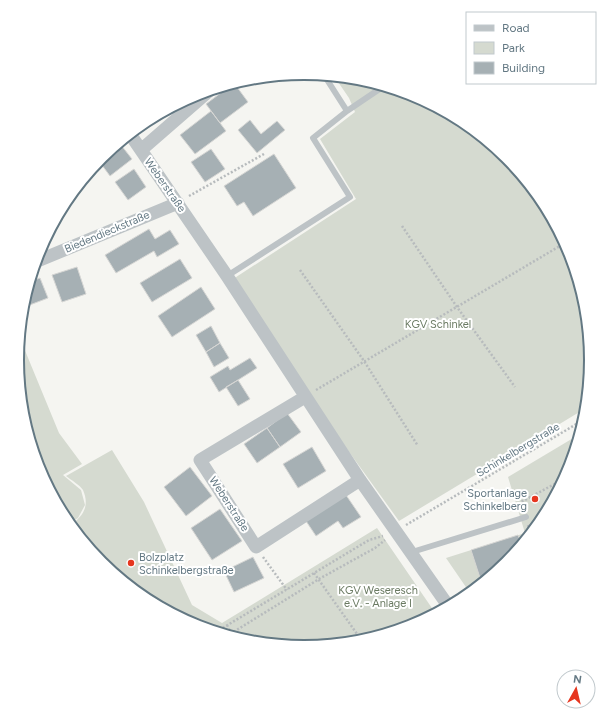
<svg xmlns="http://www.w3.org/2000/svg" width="608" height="721" font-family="Figtree,sans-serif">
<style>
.green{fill:#d5dad0}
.building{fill:#a6b0b4;stroke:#d6d6d4}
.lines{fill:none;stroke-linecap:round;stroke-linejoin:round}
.path{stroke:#b7bbbd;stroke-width:2.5;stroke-dasharray:2 2;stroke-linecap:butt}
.service{stroke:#bdc3c6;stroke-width:6}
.minor{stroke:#bdc3c6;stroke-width:13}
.poi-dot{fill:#e6361f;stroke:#fff;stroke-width:1.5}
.labels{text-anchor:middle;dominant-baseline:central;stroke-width:4;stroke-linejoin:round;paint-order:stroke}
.street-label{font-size:11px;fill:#637883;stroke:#fff}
.park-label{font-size:11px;fill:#6a7a62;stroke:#fff}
.poi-label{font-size:11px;fill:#637883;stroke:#fff;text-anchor:end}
.rim{fill:none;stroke:#637883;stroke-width:2}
</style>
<rect width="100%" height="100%" fill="#f5f5f1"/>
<path class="green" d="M334,76l26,3 54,16 50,27 43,36 36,43 26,50 17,54 5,56 -5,47 -187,113 -172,-238 129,-84 -36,-60 35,-27 -6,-14z
M19,336l40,97 23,31 -19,11 18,15 4,15 -7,13 -10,6 -29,-54 -17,-54 -5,-56z
M580,434l-11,37 -26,49 -36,44 -37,29 -24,-35 79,-25 -17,-56z
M112,450l32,52 48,103 30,18 155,-95 59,86 -22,12 -54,16 -56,5 -56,-5 -54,-16 -50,-27 -43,-36 -31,-38c13,-8 20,-19 13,-35 -3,-5 -12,-10 -17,-14z"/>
<path class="building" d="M234,83l14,19 -28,21 -14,-19z
M211,111l15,20 -31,23 -15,-19z
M250,120l11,14 16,-13 8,9 -28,23 -19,-23z
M119,143l2,2 -22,16 2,-4z
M121,145l11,14 -22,17 -11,-15z
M211,149l14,20 -20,13 -14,-20z
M274,154l22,34 -43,28 -9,-14 -7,4 -13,-20z
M134,169l12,18 -18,13 -13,-18z
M149,229l6,10 15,-9 9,14 -22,13 -3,-6 -38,22 -11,-18z
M180,259l12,19 -40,24 -12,-19z
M77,267l9,27 -24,8 -10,-27z
M40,278l8,20 -21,8 -3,-7 5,-17z
M201,287l14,22 -43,28 -14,-21z
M211,326l9,17 -14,9 -10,-17z
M220,343l9,15 -15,9 -8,-15z
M250,358l7,10 -38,24 -9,-15 18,-11 2,4z
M238,380l12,19 -12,7 -12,-19z
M287,413l14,19 -21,15 -13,-19z
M267,428l13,19 -23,16 -13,-19z
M312,447l14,24 -28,17 -15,-24z
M190,467l22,29 -26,20 -22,-29z
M346,495l15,22 -18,11 -5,-7 -22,15 -10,-15z
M220,509l22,32 -30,19 -21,-32z
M518,535l4,10 -8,10 -13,4 2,8 -21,17 -11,-34z
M253,557l11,21 -30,14 -10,-21z"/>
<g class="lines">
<path class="path" d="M189,196l75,-42
M540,198l8,14
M402,226l55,81 58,80
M300,270l64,91 54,85
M316,390l249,-147
M523,509l-2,-7 43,-23
M406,525l179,-106
M528,525l3,9
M263,557l24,33
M97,558l6,-3
M314,573l48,68
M169,607l5,8
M191,624l8,-1 9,7
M227,625l6,12
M216,632l153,-92 14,-4
M227,636l92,-57 56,-31 10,-8"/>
<path class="service" d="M324,75l23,36
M227,276l123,-79 -37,-59 34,-27 37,-25
M412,552l114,-35"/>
<path class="minor" d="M130,134l97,142 133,204 89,127
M141,150l69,-60
M35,262l143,-59
M305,397l-105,63 56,87 104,-67"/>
</g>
<g class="poi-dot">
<circle cx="535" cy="499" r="4"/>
<circle cx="131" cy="563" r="4"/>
</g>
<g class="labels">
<g class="street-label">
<text transform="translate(165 185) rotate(55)">Weberstraße</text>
<text transform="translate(107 232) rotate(-23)">Biedendieckstraße</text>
<text transform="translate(518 450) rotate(-31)">Schinkelbergstraße</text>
<text transform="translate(229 504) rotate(57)">Weberstraße</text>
</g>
<g class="park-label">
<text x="438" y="324">KGV Schinkel</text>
<text x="378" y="590">KGV Weseresch<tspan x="378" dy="13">e.V. - Anlage I</tspan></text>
</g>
<g class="poi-label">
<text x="527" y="493">Sportanlage<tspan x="527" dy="13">Schinkelberg</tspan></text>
<text x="139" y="557" text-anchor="start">Bolzplatz<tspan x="139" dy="13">Schinkelbergstraße</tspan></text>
</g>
</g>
<path d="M0 0H608V721H0ZM24 360a280 280 0 1 1 560 0a280 280 0 1 1-560 0Z" fill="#fff" fill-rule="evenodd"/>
<path class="rim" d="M24 360a280 280 0 1 1 560 0a280 280 0 1 1-560 0Z"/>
<rect x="466" y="12" width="130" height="72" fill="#ffffff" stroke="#c1c9cd"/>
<rect x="474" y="25" width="20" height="6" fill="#bdc3c6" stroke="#c1c9cd"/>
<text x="502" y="32" font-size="12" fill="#637883">Road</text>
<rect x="474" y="42" width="20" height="12" fill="#d5dad0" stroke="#c1c9cd"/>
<text x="502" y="52" font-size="12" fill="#637883">Park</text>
<rect x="474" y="62" width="20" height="12" fill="#a6b0b4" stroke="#c1c9cd"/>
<text x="502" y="72" font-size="12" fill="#637883">Building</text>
<g transform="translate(576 689) rotate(8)"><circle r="19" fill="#ffffff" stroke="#c1c9cd"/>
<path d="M0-3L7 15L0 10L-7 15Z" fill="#e6361f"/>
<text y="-6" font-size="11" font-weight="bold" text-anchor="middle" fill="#637883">N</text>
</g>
</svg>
